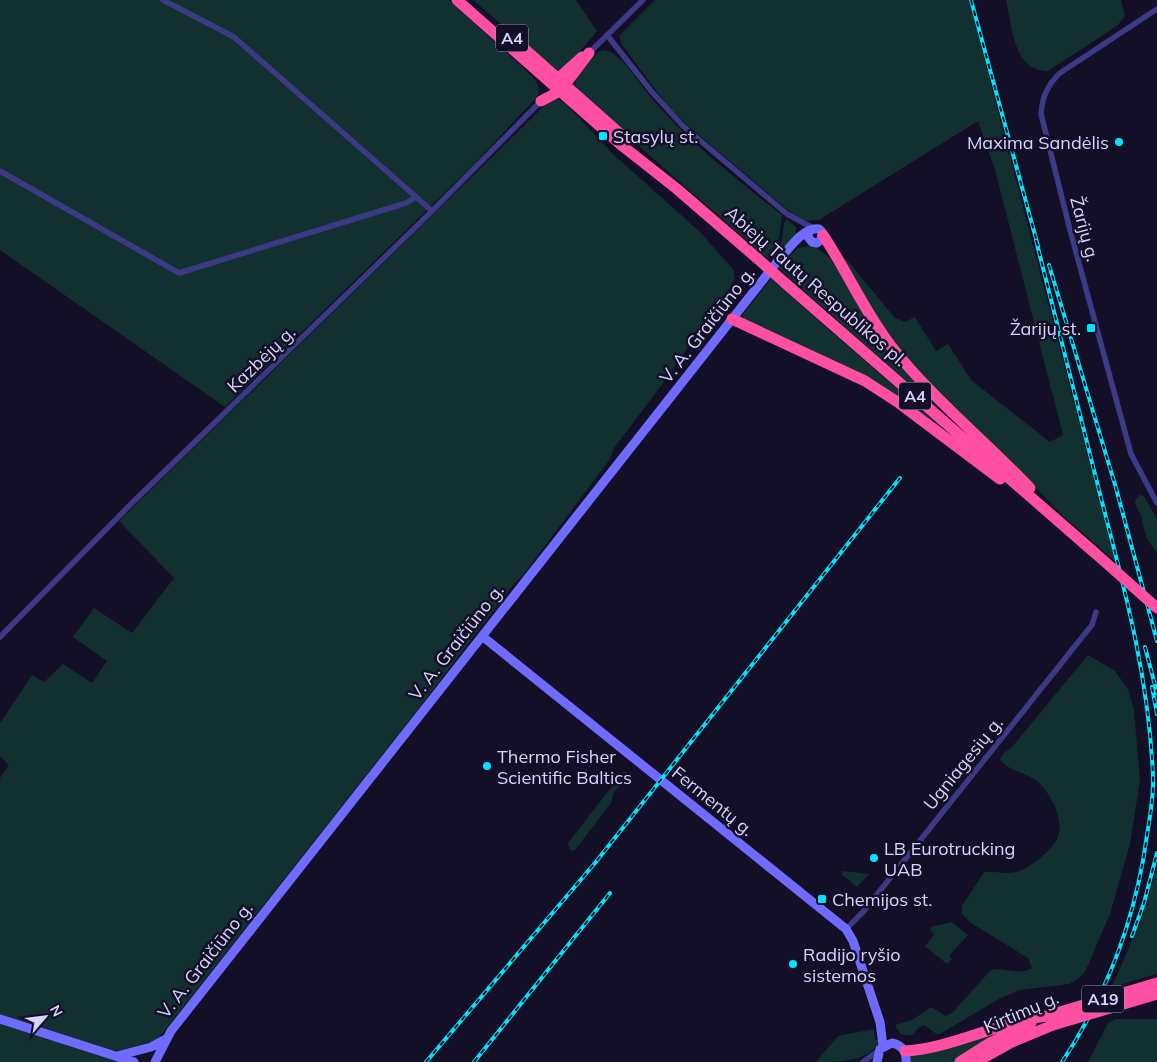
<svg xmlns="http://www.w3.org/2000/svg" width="1157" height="1062" font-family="Mulish,sans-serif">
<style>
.green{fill:#12302f}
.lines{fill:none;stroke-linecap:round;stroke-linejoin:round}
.street{stroke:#3d3a85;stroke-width:5.5}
.secondary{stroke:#6f6bff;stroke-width:9}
.highway{stroke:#ff4fa3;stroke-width:11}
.rail-casing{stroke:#00e5ff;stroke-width:4}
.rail{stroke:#130f26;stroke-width:2;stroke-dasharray:5.5;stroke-linecap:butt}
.highway-bridge{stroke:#ff4fa3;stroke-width:11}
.poi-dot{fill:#00e5ff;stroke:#130f26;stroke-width:2}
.labels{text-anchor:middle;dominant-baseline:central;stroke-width:5;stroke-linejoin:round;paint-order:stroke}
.shield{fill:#130f26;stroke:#9e99be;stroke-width:1}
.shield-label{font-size:16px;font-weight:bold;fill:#d9d4ff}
.poi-label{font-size:18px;fill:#d9d4ff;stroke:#130f26;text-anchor:start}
.street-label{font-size:18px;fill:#d9d4ff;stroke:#130f26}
</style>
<rect width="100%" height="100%" fill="#130f26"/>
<path class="green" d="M0,0h449l83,76c6,8 9,11 5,21l-65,69 -247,241 -225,-157z
M473,0h103l21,31 -29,34 -10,4 -6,-1z
M655,0h314l146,561 -52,-45 -43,-45 -86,-82 -38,-42 -56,-91 6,3 49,59 10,4 10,-5 21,34 12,-7 23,36 79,62 13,-7 -68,-265 -17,-49 -159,99 -13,1 -16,-9 -104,-88 -18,-18 -46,-61 -3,-9z
M1006,0h115l4,16 -8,10 -69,45c-35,0 -36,-45 -42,-71z
M604,50c18,3 33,31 45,45 37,45 87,84 133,120l-3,23 -11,21 -191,-167 -2,-13 24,-28z
M557,99l7,3 50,53 86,77 33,37 2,9 -5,9 -69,99 -47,62 -4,11 -86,115 -10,10 -102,133 -255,323 -39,11 -9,-1 -109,-34v-238l9,-13 -9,-9v-33l32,-48 12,7 19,-18 29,19 15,-22 -34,-24 21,-29 38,25 42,-55 -55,-57 427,-417z
M787,219l9,8v8l-25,27 10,-18 3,-21z
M813,245l17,13 39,62 48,62 -4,5 -135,-119 20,-20z
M771,279l187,163 -45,-33 -170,-90v-5z
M1139,495l5,1 13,23v34c-11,-15 -11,-16 -15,-33 -1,-7 -6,-12 -7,-19z
M1088,655l27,16 13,18 6,21 6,70 -10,64 -20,70 -25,58 -7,7 -9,5 -49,6 -21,9 -61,36 -14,-10c-12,4 -6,14 -23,9l-6,-9 17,-5 19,-13 15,9 6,-3 39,-43c14,-3 26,6 41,-2l-4,-10 -57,-35 -9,-9v-8l22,-34c13,-1 26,4 38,-2 11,-5 30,-20 35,-31 9,-18 -7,-47 -21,-59 -10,-7 -30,-10 -36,-21l3,-5 9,-7z
M623,772h4l1,4 -14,16 -3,11 -36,47 -5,1 -2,-8z
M1157,867v107l-45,13 31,-73z
M843,871l26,3 -12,13 -16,-13z
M952,922l16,13 -19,21 3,3 -5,5 -22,-18 9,-11 -4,-5 1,-3z
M1116,1019h41v43h-69l20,-39z
M0,1023l122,39h-122z
M1018,1024l-65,38h-44v-6z
M874,1029l1,11h5c-9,22 -42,22 -64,22l22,-26z"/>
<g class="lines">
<path class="street" d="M163,0l71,37 198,174
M1157,9l-97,64c-12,11 -18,24 -19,41l29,116 61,224 26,49
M607,35l45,57 31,34 104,88 26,14
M589,53l54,-53
M0,171l179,102 227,-70 10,-6
M0,637l131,-133 301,-293 109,-110
M846,929l17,-17 224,-281 5,-6 4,-13
M863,1062l15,-11"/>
<path class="secondary" d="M482,636l364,293 7,12 27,81 3,24
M0,1019l134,43
M117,1056l34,-9 15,-8
M155,1062l16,-31 606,-769c10,-10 26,-36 42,-33l3,3 -1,8 -4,3 -5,-1 -4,-5 1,-6
M877,1062l3,-13 12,-6c10,2 15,9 14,19"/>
<path class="highway" d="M457,0l163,144 57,45 81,70
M503,30l123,109
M553,83l29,-26
M541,101l19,-10 29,-38
M823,235c24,36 41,76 68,111 41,52 93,94 139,142
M785,283l310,270
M732,319l133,62 34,22 101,76
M905,1051c48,-3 93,-29 142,-35
M960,1062l30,-19 41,-20
M976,1062l36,-20 41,-17"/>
<defs>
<path id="rail" d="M971,0l67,246
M1036,240c22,88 44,175 66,262 24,92 47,178 51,274 1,19 -3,40 -6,59 -11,82 -39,158 -85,227
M1049,265l67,223 41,153
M1145,647l12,46
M1152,687l5,27
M1132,936l12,-33 13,-50
M426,1062l169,-199 305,-385
M474,1062l136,-169"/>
</defs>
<use href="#rail" class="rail-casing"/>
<use href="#rail" class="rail"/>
<path class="highway-bridge" d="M758,259l27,24
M1095,553l62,55
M1050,1015l107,-32
M1053,1025l104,-31"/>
</g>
<g class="poi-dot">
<rect x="598" y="131" width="10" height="10" rx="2.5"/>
<circle cx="1119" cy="142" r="5"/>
<rect x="1086" y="323" width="10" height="10" rx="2.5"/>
<circle cx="487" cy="766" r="5"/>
<circle cx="874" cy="858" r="5"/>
<rect x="817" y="894" width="10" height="10" rx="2.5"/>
<circle cx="793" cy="964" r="5"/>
</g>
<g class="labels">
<g class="shield">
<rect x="496" y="24.5" width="32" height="27" rx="4"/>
<rect x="899" y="382.5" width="32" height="27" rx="4"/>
<rect x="1082" y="985.5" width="42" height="27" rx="4"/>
</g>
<g class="shield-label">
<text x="512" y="38">A4</text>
<text x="915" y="396">A4</text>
<text x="1103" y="999">A19</text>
</g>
<g class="poi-label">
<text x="613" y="136">Stasylų st.</text>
<text x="1109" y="142" text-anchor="end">Maxima Sandėlis</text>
<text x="1081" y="328" text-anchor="end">Žarijų st.</text>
<text x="497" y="756">Thermo Fisher<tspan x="497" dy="21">Scientific Baltics</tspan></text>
<text x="884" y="848">LB Eurotrucking<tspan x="884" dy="21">UAB</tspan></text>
<text x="832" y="899">Chemijos st.</text>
<text x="803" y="954">Radijo ryšio<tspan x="803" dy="21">sistemos</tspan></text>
</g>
<g class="street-label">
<text transform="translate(1085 229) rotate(75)">Žarijų g.</text>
<text transform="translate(816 286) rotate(41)">Abiejų Tautų Respublikos pl.</text>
<text transform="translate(707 325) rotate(-52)">V. A. Graičiūno g.</text>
<text transform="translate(261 359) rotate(-44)">Kazbėjų g.</text>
<text transform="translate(456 642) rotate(-52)">V. A. Graičiūno g.</text>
<text transform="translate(963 763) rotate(-51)">Ugniagesių g.</text>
<text transform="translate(713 801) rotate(39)">Fermentų g.</text>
<text transform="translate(205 960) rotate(-52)">V. A. Graičiūno g.</text>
<text transform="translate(1021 1012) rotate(-23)">Kirtimų g.</text>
</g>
</g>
<g transform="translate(45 1017) rotate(62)" stroke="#130f26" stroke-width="4" paint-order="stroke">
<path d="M0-4L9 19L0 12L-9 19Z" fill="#d9d4ff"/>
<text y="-8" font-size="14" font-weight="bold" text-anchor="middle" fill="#d9d4ff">N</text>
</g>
</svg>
